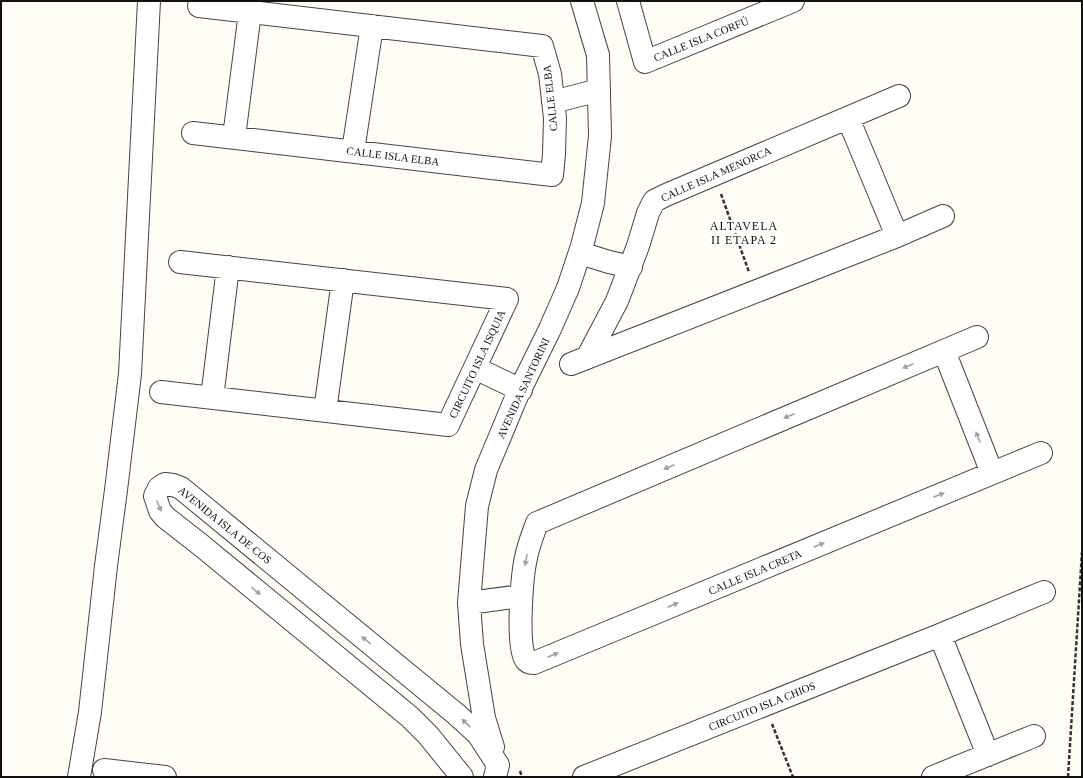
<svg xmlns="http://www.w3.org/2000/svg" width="1083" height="778" font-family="Georgia,serif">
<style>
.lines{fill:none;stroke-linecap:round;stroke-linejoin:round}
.minor-casing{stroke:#444;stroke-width:24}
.path{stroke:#333;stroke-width:2.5;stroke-dasharray:4 2;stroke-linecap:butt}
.minor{stroke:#fff;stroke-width:22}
.oneway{fill:#a0a0a0}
.labels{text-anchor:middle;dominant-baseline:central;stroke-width:4;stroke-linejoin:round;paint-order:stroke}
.street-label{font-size:11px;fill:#111;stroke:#fff}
.neighbourhood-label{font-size:12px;letter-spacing:1px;fill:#111;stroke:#fff}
</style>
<rect width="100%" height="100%" fill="#fffdf5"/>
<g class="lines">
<defs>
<path id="minor" d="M628,1l17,61 148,-61
M553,102l46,-12
M848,118l49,118
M193,133l359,42 2,-21 1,-36 -5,-44 -8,-28 -343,-40
M234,137l16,-125
M353,151l19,-125
M580,253l29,9 22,5
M977,337l-440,186c-4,11 -9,23 -11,35 -4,17 -10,91 0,102 2,3 5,3 8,3l507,-210
M944,351l48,122
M587,358l30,-57 21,-55 10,-33 6,-12 12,-6 233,-99
M571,364l326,-128 46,-20
M475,368l46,22
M161,392l287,33 59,-126 -327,-37
M212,398l16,-131
M325,411l18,-131
M469,603l52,-7
M940,635l48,120
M493,747l-9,-29 -12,-74 -3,-41 8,-97 9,-36 30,-72 34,-69 18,-41 14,-42 11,-43 7,-67 -2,-81 -16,-54
M104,770l61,7
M79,777l11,-65 16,-146 10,-76 14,-116 19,-373
M462,777l-34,-42 -18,-18 -208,-171 -37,-29 -5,-6 -5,-15 4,-8 6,-4 8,1 8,3 275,226 22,20 20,31 -3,12
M584,777l356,-142 104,-43
M933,777l101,-41"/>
</defs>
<use href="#minor" class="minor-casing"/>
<path class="path" d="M721,194l28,78
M772,724l21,53
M520,771l2,6
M1068,777l14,-225"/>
<use href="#minor" class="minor"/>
</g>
<defs><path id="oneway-solid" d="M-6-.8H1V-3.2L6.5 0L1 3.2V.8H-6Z"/></defs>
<g class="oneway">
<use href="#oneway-solid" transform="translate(908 366) rotate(157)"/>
<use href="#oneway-solid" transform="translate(789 416) rotate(157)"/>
<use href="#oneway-solid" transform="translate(978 437) rotate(-111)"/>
<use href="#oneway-solid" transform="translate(669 467) rotate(157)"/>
<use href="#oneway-solid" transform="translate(939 495) rotate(-23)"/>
<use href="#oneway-solid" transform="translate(159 506) rotate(67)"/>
<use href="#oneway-solid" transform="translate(819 545) rotate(-23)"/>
<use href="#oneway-solid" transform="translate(526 560) rotate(100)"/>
<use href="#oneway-solid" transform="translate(256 591) rotate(39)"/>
<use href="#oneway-solid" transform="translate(673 605) rotate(-23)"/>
<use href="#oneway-solid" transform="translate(366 640) rotate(-141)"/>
<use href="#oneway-solid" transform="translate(553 655) rotate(-23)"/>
<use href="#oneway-solid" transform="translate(466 723) rotate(-137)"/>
</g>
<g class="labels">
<g class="street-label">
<text transform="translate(701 39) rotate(-22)">CALLE ISLA CORFÚ</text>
<text transform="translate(550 98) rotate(-96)">CALLE ELBA</text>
<text transform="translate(393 156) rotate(7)">CALLE ISLA ELBA</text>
<text transform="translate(716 174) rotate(-24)">CALLE ISLA MENORCA</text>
<text transform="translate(477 364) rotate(-65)">CIRCUITO ISLA ISQUIA</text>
<text transform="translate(523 388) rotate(-65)">AVENIDA SANTORINI</text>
<text transform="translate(225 525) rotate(39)">AVENIDA ISLA DE COS</text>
<text transform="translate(755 572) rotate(-23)">CALLE ISLA CRETA</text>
<text transform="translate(762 706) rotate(-22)">CIRCUITO ISLA CHIOS</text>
</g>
<g class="neighbourhood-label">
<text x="744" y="226">ALTAVELA<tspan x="744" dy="14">II ETAPA 2</tspan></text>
</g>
</g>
<rect width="1083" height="778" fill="none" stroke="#111111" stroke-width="4"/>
</svg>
